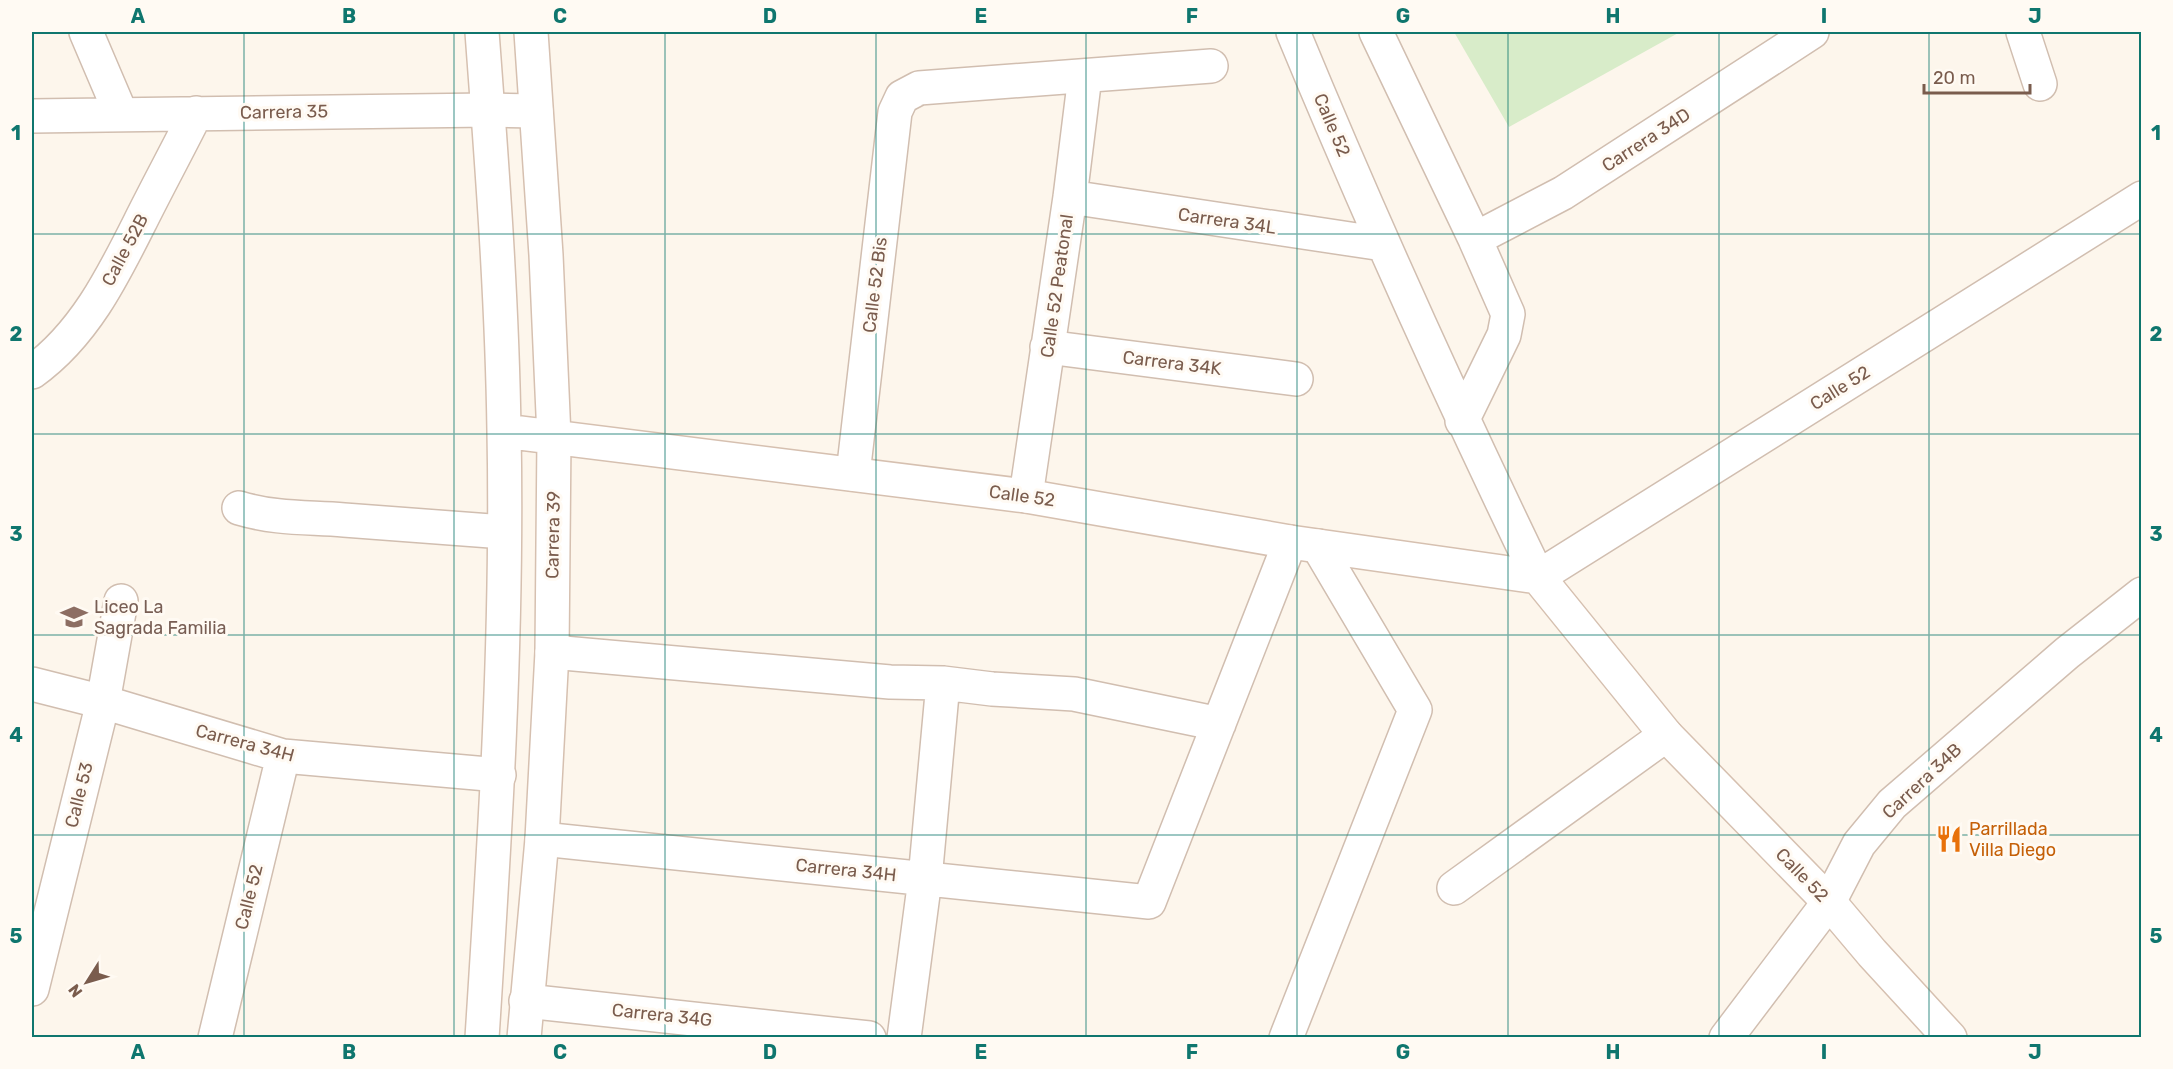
<svg xmlns="http://www.w3.org/2000/svg" width="2173" height="1069" font-family="Rubik,sans-serif">
<style>
.green{fill:#d8ecc9}
.lines{fill:none;stroke-linecap:round;stroke-linejoin:round}
.minor-casing{stroke:#d1beb0;stroke-width:36}
.secondary-casing{stroke:#d6c0b0;stroke-width:36}
.minor{stroke:#fff;stroke-width:33}
.secondary{stroke:#fff;stroke-width:33}
.grid{fill:none;stroke:#0f766e;stroke-width:1.5;stroke-opacity:0.55}
.labels{text-anchor:middle;dominant-baseline:central;stroke-width:6;stroke-linejoin:round;paint-order:stroke}
.street-label{font-size:18px;fill:#7a5c4d;stroke:#fffaf3}
.education-label{font-size:18px;fill:#785e54;stroke:#fffaf3;text-anchor:start}
.food-label{font-size:18px;fill:#c56008;stroke:#fffaf3;text-anchor:start}
.neatline{fill:none;stroke:#0f766e;stroke-width:2}
.grid-label{font-size:20px;text-anchor:middle;font-weight:bold;fill:#0f766e}
</style>
<rect width="100%" height="100%" fill="#fdf6ec"/>
<path class="green" d="M1454,32h226l-171,95z"/>
<g class="lines">
<defs>
<path id="minor" d="M86,32l35,82
M1293,32c76,184 158,365 245,545l604,-379
M1376,32l99,207 33,75 -4,21 -42,86
M2023,32l17,52
M32,116l456,-6 48,1
M1070,197l313,47
M1475,239l88,-46 249,-161
M1047,347l249,32
M32,372c52,-37 81,-96 109,-152 18,-36 37,-71 55,-107
M853,474l42,-362 7,-15 17,-9 292,-22
M1026,496l44,-299 15,-121
M239,508c37,11 67,9 105,12 53,4 107,8 160,12
M552,652l338,30 53,1 49,6 82,5 145,30
M32,684l71,18 180,54 216,19
M542,839l607,63 141,-360
M1454,888l212,-153
M32,989l71,-287 18,-101
M526,1001l343,37
M215,1038l68,-282
M904,1038l21,-159 18,-196
M1286,1038l129,-328 -97,-164
M1726,1038l103,-136 30,-58 33,-40 175,-151 75,-59"/>
<path id="secondary" d="M504,431l522,65 264,46 248,35 128,158 163,167 43,51 78,85
M482,1038c13,-202 26,-405 22,-607 -2,-134 -12,-266 -22,-399
M524,1038l18,-199 10,-187 2,-215 -8,-182 -15,-223"/>
</defs>
<use href="#minor" class="minor-casing"/>
<use href="#secondary" class="secondary-casing"/>
<use href="#minor" class="minor"/>
<use href="#secondary" class="secondary"/>
</g>
<path class="grid" d="M244,32v1006M454,32v1006M665,32v1006M876,32v1006M1086,32v1006M1297,32v1006M1508,32v1006M1719,32v1006M1929,32v1006M32,234h2110M32,434h2110M32,635h2110M32,835h2110"/>
<defs>
<symbol id="school-bare" viewBox="-9 -9 18 18"><path d="M0-5L7-2L0 1L-7-2ZM-4 1L0 2.5L4 1V4Q0 6-4 4Z" fill="#8d6e63" stroke="#fffaf3" stroke-width="2.5" paint-order="stroke"/></symbol>
<symbol id="restaurant-bare" viewBox="-9 -9 18 18"><path d="M-5-6h1v4h1v-4h1v4h1v-4h1v5L-1.5 .5V6h-2V.5L-5-1ZM5-6V6H3V1.5H1.5Q1.5-4 5-6Z" fill="#e8710a" stroke="#fffaf3" stroke-width="2.5" paint-order="stroke"/></symbol>
</defs>
<g fill-rule="evenodd">
<use href="#school-bare" x="55" y="598" width="38" height="38"/>
<use href="#restaurant-bare" x="1930" y="820" width="38" height="38"/>
</g>
<g class="labels">
<g class="street-label">
<text transform="translate(284 112) rotate(-1)">Carrera 35</text>
<text transform="translate(1332 125) rotate(67)">Calle 52</text>
<text transform="translate(1646 140) rotate(-33)">Carrera 34D</text>
<text transform="translate(1227 221) rotate(8)">Carrera 34L</text>
<text transform="translate(125 250) rotate(-62)">Calle 52B</text>
<text transform="translate(875 285) rotate(-83)">Calle 52 Bis</text>
<text transform="translate(1057 286) rotate(-82)">Calle 52 Peatonal</text>
<text transform="translate(1172 363) rotate(7)">Carrera 34K</text>
<text transform="translate(1840 388) rotate(-32)">Calle 52</text>
<text transform="translate(1022 496) rotate(8)">Calle 52</text>
<text transform="translate(553 535) rotate(-89)">Carrera 39</text>
<text transform="translate(245 743) rotate(15)">Carrera 34H</text>
<text transform="translate(1922 781) rotate(-43)">Carrera 34B</text>
<text transform="translate(79 795) rotate(-76)">Calle 53</text>
<text transform="translate(846 870) rotate(6)">Carrera 34H</text>
<text transform="translate(1802 875) rotate(46)">Calle 52</text>
<text transform="translate(249 897) rotate(-76)">Calle 52</text>
<text transform="translate(662 1015) rotate(6)">Carrera 34G</text>
</g>
<g class="education-label">
<text x="94" y="607">Liceo La<tspan x="94" dy="21">Sagrada Familia</tspan></text>
</g>
<g class="food-label">
<text x="1969" y="829">Parrillada<tspan x="1969" dy="21">Villa Diego</tspan></text>
</g>
</g>
<rect width="2173" height="1069" fill="none" stroke="#fffaf3" stroke-width="66"/>
<g transform="translate(87 982) rotate(233)" stroke="#fffaf3" stroke-width="4.5" paint-order="stroke">
<path d="M0-4.5L10 22L0 15L-10 22Z" fill="#7a5c4d"/>
<text y="-9" font-size="16" font-weight="bold" text-anchor="middle" fill="#7a5c4d">N</text>
</g>
<path d="M1924 84v9h106v-9" fill="none" stroke="#7a5c4d" stroke-width="3"/>
<text x="1933" y="84" font-size="18" fill="#7a5c4d" stroke="#fffaf3" stroke-width="4.5" paint-order="stroke">20 m</text>
<rect x="33" y="33" width="2107" height="1003" class="neatline"/>
<g class="grid-label">
<text x="138" y="23">A</text>
<text x="349" y="23">B</text>
<text x="560" y="23">C</text>
<text x="770" y="23">D</text>
<text x="981" y="23">E</text>
<text x="1192" y="23">F</text>
<text x="1403" y="23">G</text>
<text x="1613" y="23">H</text>
<text x="1824" y="23">I</text>
<text x="2035" y="23">J</text>
<text x="16" y="140">1</text>
<text x="2156" y="140">1</text>
<text x="16" y="341">2</text>
<text x="2156" y="341">2</text>
<text x="16" y="541">3</text>
<text x="2156" y="541">3</text>
<text x="16" y="742">4</text>
<text x="2156" y="742">4</text>
<text x="16" y="943">5</text>
<text x="2156" y="943">5</text>
<text x="138" y="1059">A</text>
<text x="349" y="1059">B</text>
<text x="560" y="1059">C</text>
<text x="770" y="1059">D</text>
<text x="981" y="1059">E</text>
<text x="1192" y="1059">F</text>
<text x="1403" y="1059">G</text>
<text x="1613" y="1059">H</text>
<text x="1824" y="1059">I</text>
<text x="2035" y="1059">J</text>
</g>
</svg>
